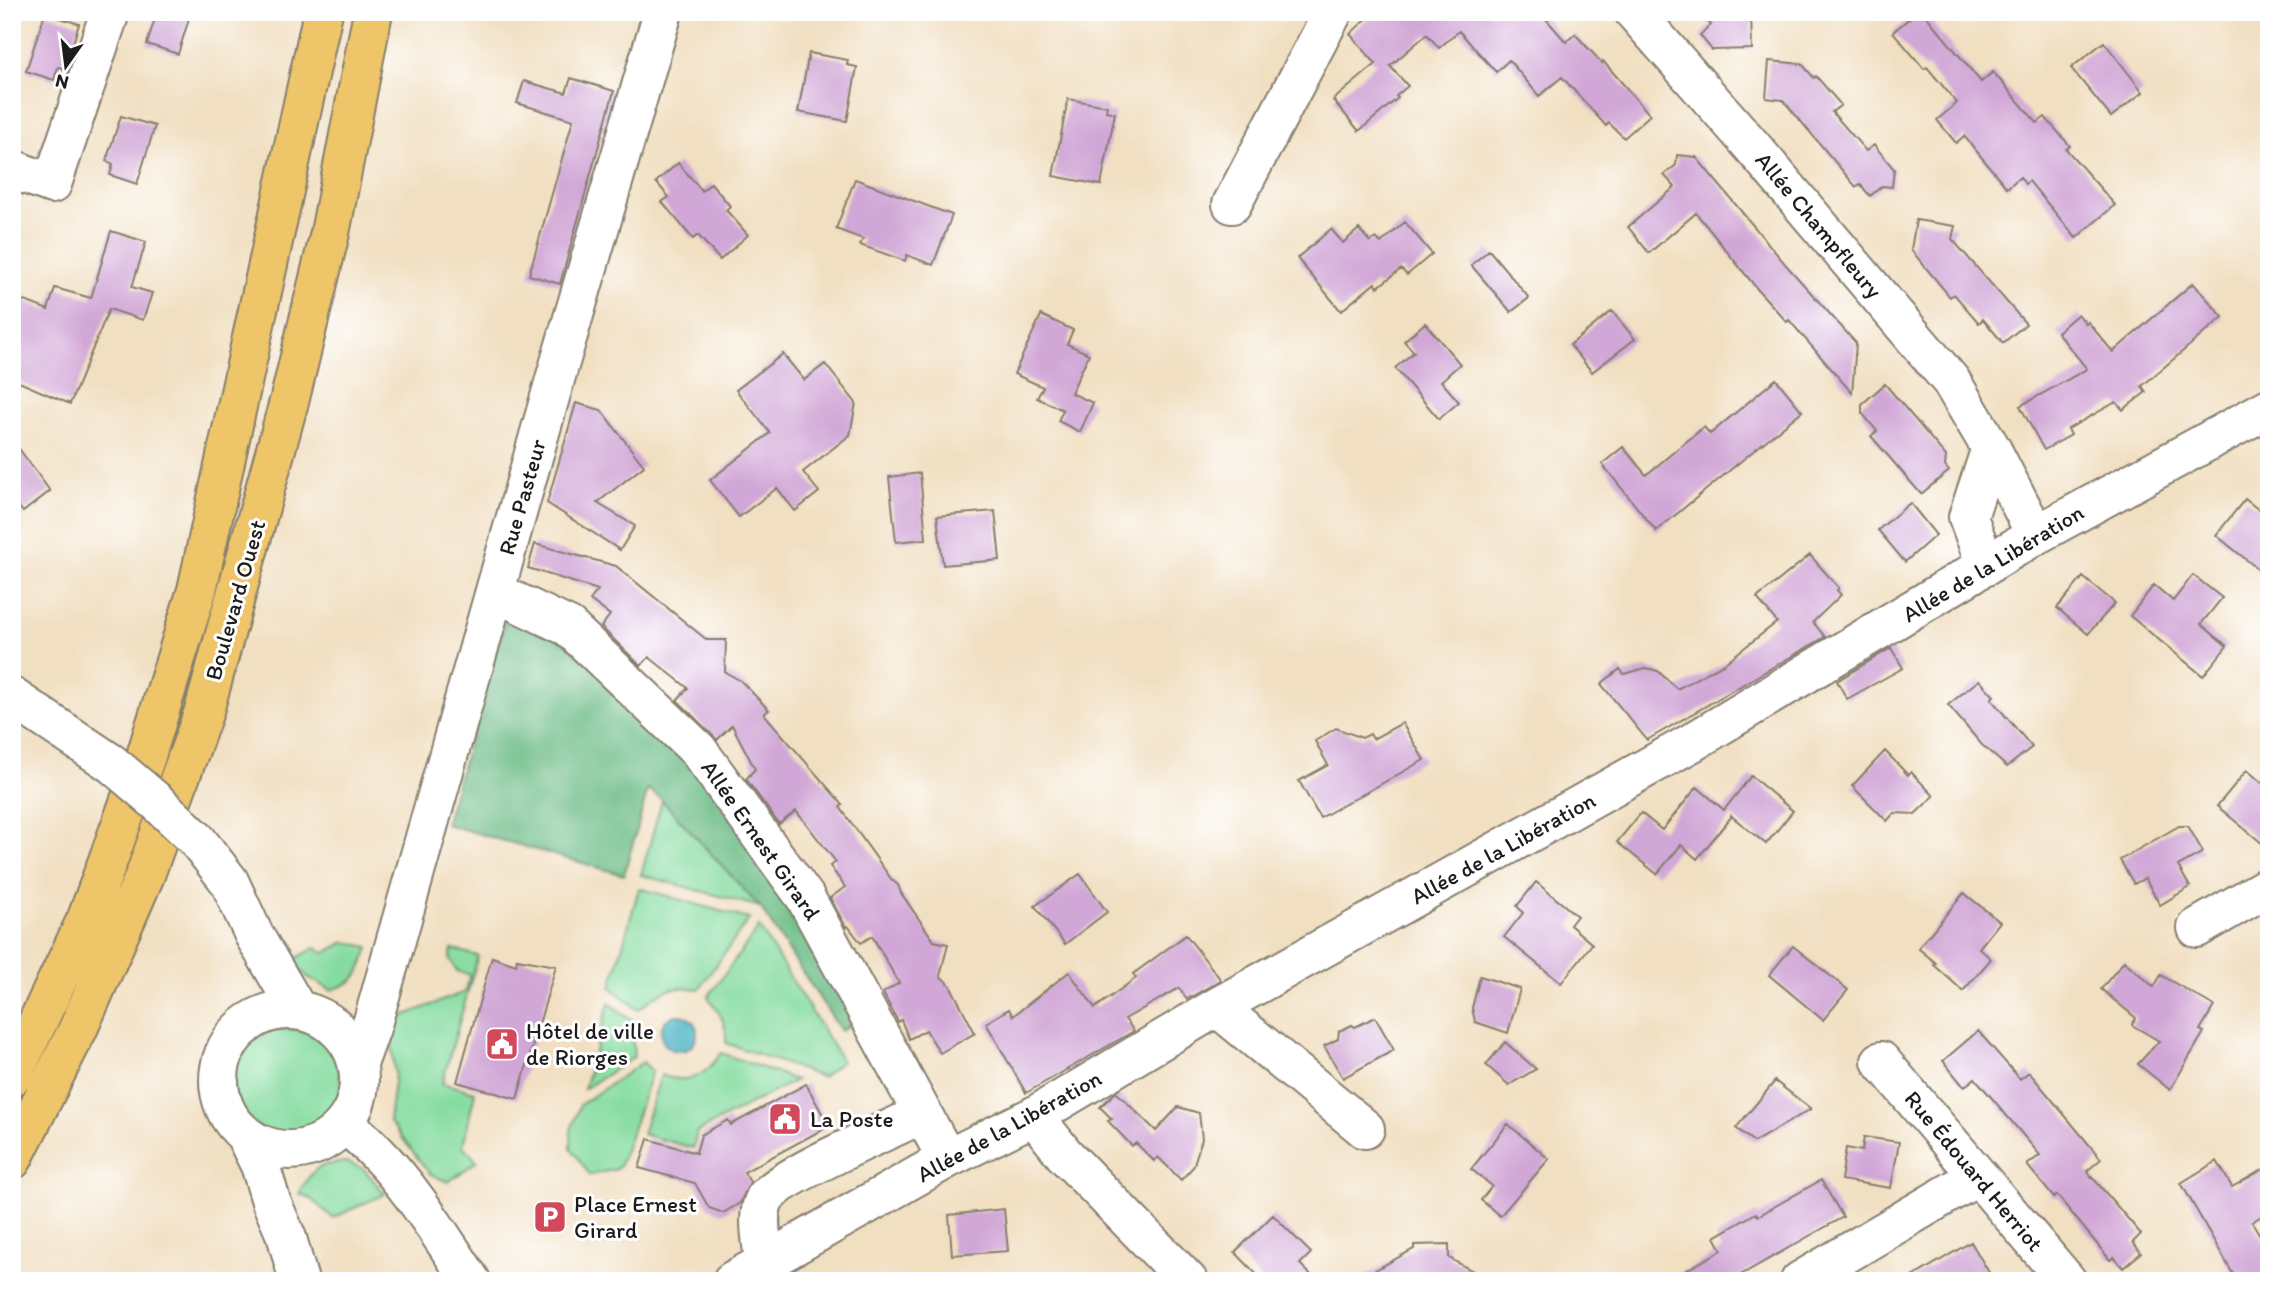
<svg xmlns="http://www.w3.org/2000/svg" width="2281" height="1293" font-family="Itim,sans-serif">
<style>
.green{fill:#86dca0;stroke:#517c5e;stroke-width:2}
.forest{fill:#6cbc86;stroke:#446c51;stroke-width:2}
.water{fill:#45b1c2;stroke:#30666f;stroke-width:2}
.building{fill:#d1a7d7}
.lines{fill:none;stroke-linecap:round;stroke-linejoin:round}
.minor-casing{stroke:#867e6e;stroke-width:42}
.major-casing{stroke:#867e6e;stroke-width:42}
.minor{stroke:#fff;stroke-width:38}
.major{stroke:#eec569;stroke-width:38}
.minor-bridge-casing{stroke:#867e6e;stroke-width:42;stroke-linecap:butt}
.minor-bridge{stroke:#fff;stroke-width:38}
.labels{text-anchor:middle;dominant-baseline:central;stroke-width:6;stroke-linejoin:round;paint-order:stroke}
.street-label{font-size:23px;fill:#1c1c1c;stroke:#fff}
.poi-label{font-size:23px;fill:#1c1c1c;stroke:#fff;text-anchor:start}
</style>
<rect width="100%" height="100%" fill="#fff"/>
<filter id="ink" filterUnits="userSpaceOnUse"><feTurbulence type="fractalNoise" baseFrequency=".0143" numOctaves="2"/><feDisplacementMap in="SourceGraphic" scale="14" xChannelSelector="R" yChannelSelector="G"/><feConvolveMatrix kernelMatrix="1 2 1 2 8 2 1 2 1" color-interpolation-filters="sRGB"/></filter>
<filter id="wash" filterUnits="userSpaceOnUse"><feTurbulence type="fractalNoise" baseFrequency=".00686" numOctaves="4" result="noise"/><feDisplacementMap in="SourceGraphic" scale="28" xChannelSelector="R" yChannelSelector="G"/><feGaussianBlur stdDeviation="1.57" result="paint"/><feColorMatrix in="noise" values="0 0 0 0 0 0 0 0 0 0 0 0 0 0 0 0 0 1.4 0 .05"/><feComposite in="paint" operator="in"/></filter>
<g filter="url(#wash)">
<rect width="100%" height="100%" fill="#f1dfc1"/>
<path class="green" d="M662,800l98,107 -119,-32z
M639,888l110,31 -50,70c-30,-4 -39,2 -61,21l-27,-23z
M759,927l83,134 -20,16 -96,-34c1,-20 -6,-30 -18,-46z
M345,942l24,5c-10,28 -9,34 -38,43l-22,-12 -19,-16 25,-14 10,5z
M452,949l26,7 -36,127 33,9 -12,54 14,15 -29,21 -18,-8 -41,-53 6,-47 -4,-33 9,-24 65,-25 5,-17 -13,-4 -7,-12z
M609,1003l26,19 -3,12 2,23 -50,32z
M234 1082a53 53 0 1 1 106 0a53 53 0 1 1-106 0Z
M721,1053l75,27 -99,52 -4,16 -51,-14 19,-59c28,10 44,2 60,-22z
M643,1062l9,9 -32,94 -4,4 -26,6 -19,-27v-18l9,-25z
M347,1162l17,7 21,25 -52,24 -22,-19 -12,-5c13,-26 18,-30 48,-32z"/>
<path class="forest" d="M506,617l56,23 131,115 171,260 -23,16 -81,-124 -98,-107 -14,-11 -24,86 -179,-51z"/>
<path class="water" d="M661 1033a18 18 0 1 1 36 0a18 18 0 1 1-36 0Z"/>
<g id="blocks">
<path class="building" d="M157,12h34l-13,42 -31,-10z
M1374,12h166l26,30 9,-8 27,29 1,-2 47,54 -26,23 -15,-15 -3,3 -44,-49 -23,19 -30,-36 -13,12 -37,-41 -20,17 -12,-14 -37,32 18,20 -12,10 2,2 -39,33 -26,-31 43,-36 -26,-30z
M1700,12h51l1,37 -40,1 -12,-15 11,-10z
M1917,12h6l58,70 12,-10 44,51 8,-6 25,29 -4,3 49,56 -39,33 -47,-57 -4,3 -5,-7 -13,11 -43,-52 -8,7 -19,-23 20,-17 -30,-36 -3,2 -31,-37z
M45,13l34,11 -14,45 -7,-2 -4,13 -28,-9z
M2104,42l39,50 -32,25 -40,-49z
M809,53l39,7 -1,5 10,2 -10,54 -49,-9z
M1769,61l33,3 12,14 2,-2 25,29 -9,7 34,39 8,-6 20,24 -2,18 -10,-1 -12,10 -10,-12 -4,3 -73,-87 -17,-2z
M571,78l43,13 -54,193 -31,-9 44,-155 -56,-17 7,-22 42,12z
M1068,99l39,7 -1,5 9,2 -14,72 -48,-9z
M121,116l34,10 -18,58 -27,-9 3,-11 -7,-3z
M1677,155l19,2 90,108 70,78 -4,50 -63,-73 -2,2 -29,-32 -62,-77 -47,40 -21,-26 47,-40 -11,-12 12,-10z
M678,163l24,28 9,-8 19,23 -4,4 22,25 -28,25 -22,-25 -5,4 -31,-37 7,-5 -13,-15z
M855,179l97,36 -19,50 -26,-10 -2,6 -45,-16 3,-6 -27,-10z
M1916,220l39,6 -3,13 74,85 -23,19 -20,-24 -4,4 -25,-29 -4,3 -39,-47z
M1405,222l27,32 -25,21 -6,-6 -23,18 -3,-4 -34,28 -44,-53 34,-29 12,14 16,-14 11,13 6,-4 5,5z
M111,231l35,11 -14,45 20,6 -9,27 -34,-11 -39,95 -58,-25v-83l36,14 7,-22 36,10z
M1489,250l40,48 -18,14 -40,-47z
M2193,283l30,34 -81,69 4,6 -23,18 -7,-8 -48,27 3,6 -27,15 -24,-44 67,-37 -30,-37 21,-18 8,10 2,-2 25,30z
M1612,311l23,28 -43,33 -22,-27z
M1041,315l32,15 -6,14 22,10 -18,39 22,10 -13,29 -22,-11 5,-11 -26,-12 6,-11 -29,-13z
M1425,323l35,41 -19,17 18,21 -20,17 -44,-51 19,-16 -10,-11z
M783,354l21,26 21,-16 31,39 -6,32 -47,37 16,20 -24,19 -18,-23 -38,29 -29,-37 60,-47 -34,-43z
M1776,379l26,32 -146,120 -54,-67 21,-17 23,28 58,-48 6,7z
M1885,384l61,72 -1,10 4,5 -28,23 -50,-58 6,-5 -15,-18v-9z
M576,403l25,7 43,56 -47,37 38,23 -15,24 -73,-47z
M12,439l38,52 -27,21 -11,-14z
M920,473l6,66 -30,3 -7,-65z
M2245,499l24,19v60l-53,-43z
M1910,503l26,32 -31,27 -27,-32z
M995,511l5,49 -57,5 -6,-49z
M535,544l81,22 91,74h19l-1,32 16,9 28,29 -5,4 79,91 -3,2 52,73 6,5 3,8 33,48 14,3 -8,32 10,9 25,48 -35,20 -14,-23 -17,9 -8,-19 -3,2 -15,-29 16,-10 -27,-47 -11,7 -13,-17 -2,1 -16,-29 15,-11 -15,-21 6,-4 -40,-51 -17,13 -33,-45 9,-10 -23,-44 -15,15 -40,-40 11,-12 -39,-31 -8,9 -40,-39 9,-12 -20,-15 8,-10 -70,-22z
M1810,555l29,33 -2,2 4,5 -28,27 12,15 -178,103 -46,-56 19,-15 4,5 22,-6 12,3 19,18 48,-26 52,-41 -20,-24z
M2193,575l29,23 -21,26 26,22 -24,30 -73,-60 24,-31 19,16z
M2083,577l32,26 -27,31 -31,-26z
M1891,648l12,20 -56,31 -10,-18z
M1979,680l15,16 -3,3 41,48 -25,20 -25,-22 -34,-40z
M1402,723l22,37 -104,58 -21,-37 29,-16 -13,-24 21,-13 26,10 8,-4 3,5z
M1885,751l23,24 3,-3 23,24 -19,18 -21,-1 -7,8 -35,-35z
M2247,770l22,19v60l-52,-43z
M1751,776l42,35 -27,33 -36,-29 2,1 -35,43 -16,-14 -24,29 -40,-32 24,-29 21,17 35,-43 27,23z
M2179,826h9l15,26 -25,14 12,21 -30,18 -15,-27 -11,6 -14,-24z
M1080,874l27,38 -42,32 -30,-38z
M1536,882l41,34 -7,9 22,19 -31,39 -57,-46 19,-24 -6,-7z
M1964,893l36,29 -21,26 12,11 -28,32 -29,-26 2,-2 -18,-15z
M1186,935l35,45 -34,19 -8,-11 -54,31 9,12 -108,62 -40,-70 23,-14 4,7 56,-44 26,36 41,-30 -3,-4z
M1793,946l55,44 -25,30 -54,-45z
M492,957l24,8 1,-6 39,7 -39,133 -60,-17z
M2124,961l30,26 7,-12 53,31 -14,24 4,2 -34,58 -32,-26 21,-23 -27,-16 4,-7 -35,-29z
M1480,976l40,13 -12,44 -33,-11 -3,-14z
M1375,1017l19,33 -51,28 -19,-32 14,-7 1,-8 13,-6 3,2z
M1978,1031l42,48 9,-7 72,87 -14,12 54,63 -8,8 8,11 -18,15 -9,-11 -4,3 -53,-65 -3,3 -27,-33 13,-10 -65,-77 -11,9 -21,-26z
M1505,1042l31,27 -27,16 -23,-20z
M1775,1081l36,28 -57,33 -18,-14z
M806,1084l23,42 -85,46 6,10 -10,21 -17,10 -14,-5 -14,-25 -56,-15 9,-29 48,14 5,-18 27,-15 3,5z
M1116,1092l40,39 22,-24 21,6 3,26 -9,28 -12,13 -23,-23 -4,4 -18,-18 -4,3 -24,-25 4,-2 -12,-12z
M1508,1124l41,35 -49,57 -19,-16 11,-14 -21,-17z
M1864,1137l35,5 -8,46 -50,-8 5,-32 16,3z
M2217,1161l15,26 37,-21v45l-17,11 17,28v31h-32l-56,-98z
M1821,1180l22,37 -113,64h-63l55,-31 -7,-13 41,-24 2,3z
M1004,1209l4,42 -56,4 -3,-40z
M1273,1215l38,38 -11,11 17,17h-54l-28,-29z
M1971,1242l23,39h-88z
M1449,1244v14l42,23h-136l59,-32v-4z"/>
</g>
</g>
<g filter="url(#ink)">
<use href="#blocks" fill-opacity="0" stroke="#867e6e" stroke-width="2"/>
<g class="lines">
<defs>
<path id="minor" d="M1634,12l117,133 200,236 40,67 45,87
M12,169l40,15 58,-172
M1232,204l101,-192
M1986,566l-18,-49 23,-69
M495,592l74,35 129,123 107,147 142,262
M12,697l99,66
M197,840l32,41 25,54 43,74
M2197,928l72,-42
M1217,1007l148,122
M219 1080a70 70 0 1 1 140 0a70 70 0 1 1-140 0Z
M1881,1061l186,220
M358,1064l13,-36 185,-652 107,-364
M1034,1116l30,38 124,127
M344,1124c53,39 91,103 127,157
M245,1135l15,30 11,36 16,37 12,43
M764,1263c-1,-19 -9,-47 1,-65 13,-21 129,-70 157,-84
M732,1281l215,-122 87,-43 183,-109 474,-264 345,-208 233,-127
M1800,1281l178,-105"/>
<path id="major" d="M12,1076l75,-158 58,-159 52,-169 126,-578
M12,1160l66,-131 67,-154 59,-164 86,-313 40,-165 43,-221"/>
</defs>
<use href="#minor" class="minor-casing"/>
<use href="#major" class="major-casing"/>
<use href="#minor" class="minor"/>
<use href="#major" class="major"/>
<defs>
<path id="minor-bridge" d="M111,763l46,39 40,38"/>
</defs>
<use href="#minor-bridge" class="minor-bridge-casing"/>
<use href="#minor-bridge" class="minor-bridge"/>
</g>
</g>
<defs>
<symbol id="civic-square" viewBox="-11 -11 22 22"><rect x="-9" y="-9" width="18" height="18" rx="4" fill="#d1495b" stroke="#fff"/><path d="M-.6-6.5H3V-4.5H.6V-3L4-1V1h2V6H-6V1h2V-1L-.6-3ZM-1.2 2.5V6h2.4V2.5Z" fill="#fff"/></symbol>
<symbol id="parking-square" viewBox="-11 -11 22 22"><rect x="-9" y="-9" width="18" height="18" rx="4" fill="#d1495b" stroke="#fff"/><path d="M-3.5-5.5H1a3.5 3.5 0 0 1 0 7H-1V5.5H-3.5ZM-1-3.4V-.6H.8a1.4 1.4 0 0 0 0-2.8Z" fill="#fff"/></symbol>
</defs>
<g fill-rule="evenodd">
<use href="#civic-square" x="483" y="1025" width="38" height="38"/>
<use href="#civic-square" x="766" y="1100" width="38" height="38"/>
<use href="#parking-square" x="531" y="1198" width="38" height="38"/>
</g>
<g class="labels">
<g class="street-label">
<text transform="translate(1819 225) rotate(50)">Allée Champfleury</text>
<text transform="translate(522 497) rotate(-74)">Rue Pasteur</text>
<text transform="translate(1993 563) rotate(-31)">Allée de la Libération</text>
<text transform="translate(235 600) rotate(-74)">Boulevard Ouest</text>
<text transform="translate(761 840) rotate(55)">Allée Ernest Girard</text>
<text transform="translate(1503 848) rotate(-29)">Allée de la Libération</text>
<text transform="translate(1009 1126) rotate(-29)">Allée de la Libération</text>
<text transform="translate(1974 1171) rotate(50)">Rue Édouard Herriot</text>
</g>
<g class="poi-label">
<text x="526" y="1031">Hôtel de ville<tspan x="526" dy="26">de Riorges</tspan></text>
<text x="810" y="1119">La Poste</text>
<text x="574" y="1204">Place Ernest<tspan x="574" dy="26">Girard</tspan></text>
</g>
</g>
<rect width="2281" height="1293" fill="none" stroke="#fff" stroke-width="42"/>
<g transform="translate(66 66) rotate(194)" stroke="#ffffff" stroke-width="5" paint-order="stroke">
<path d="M0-5L12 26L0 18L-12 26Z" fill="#1c1c1c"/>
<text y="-10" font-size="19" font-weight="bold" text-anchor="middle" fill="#1c1c1c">N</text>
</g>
</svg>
